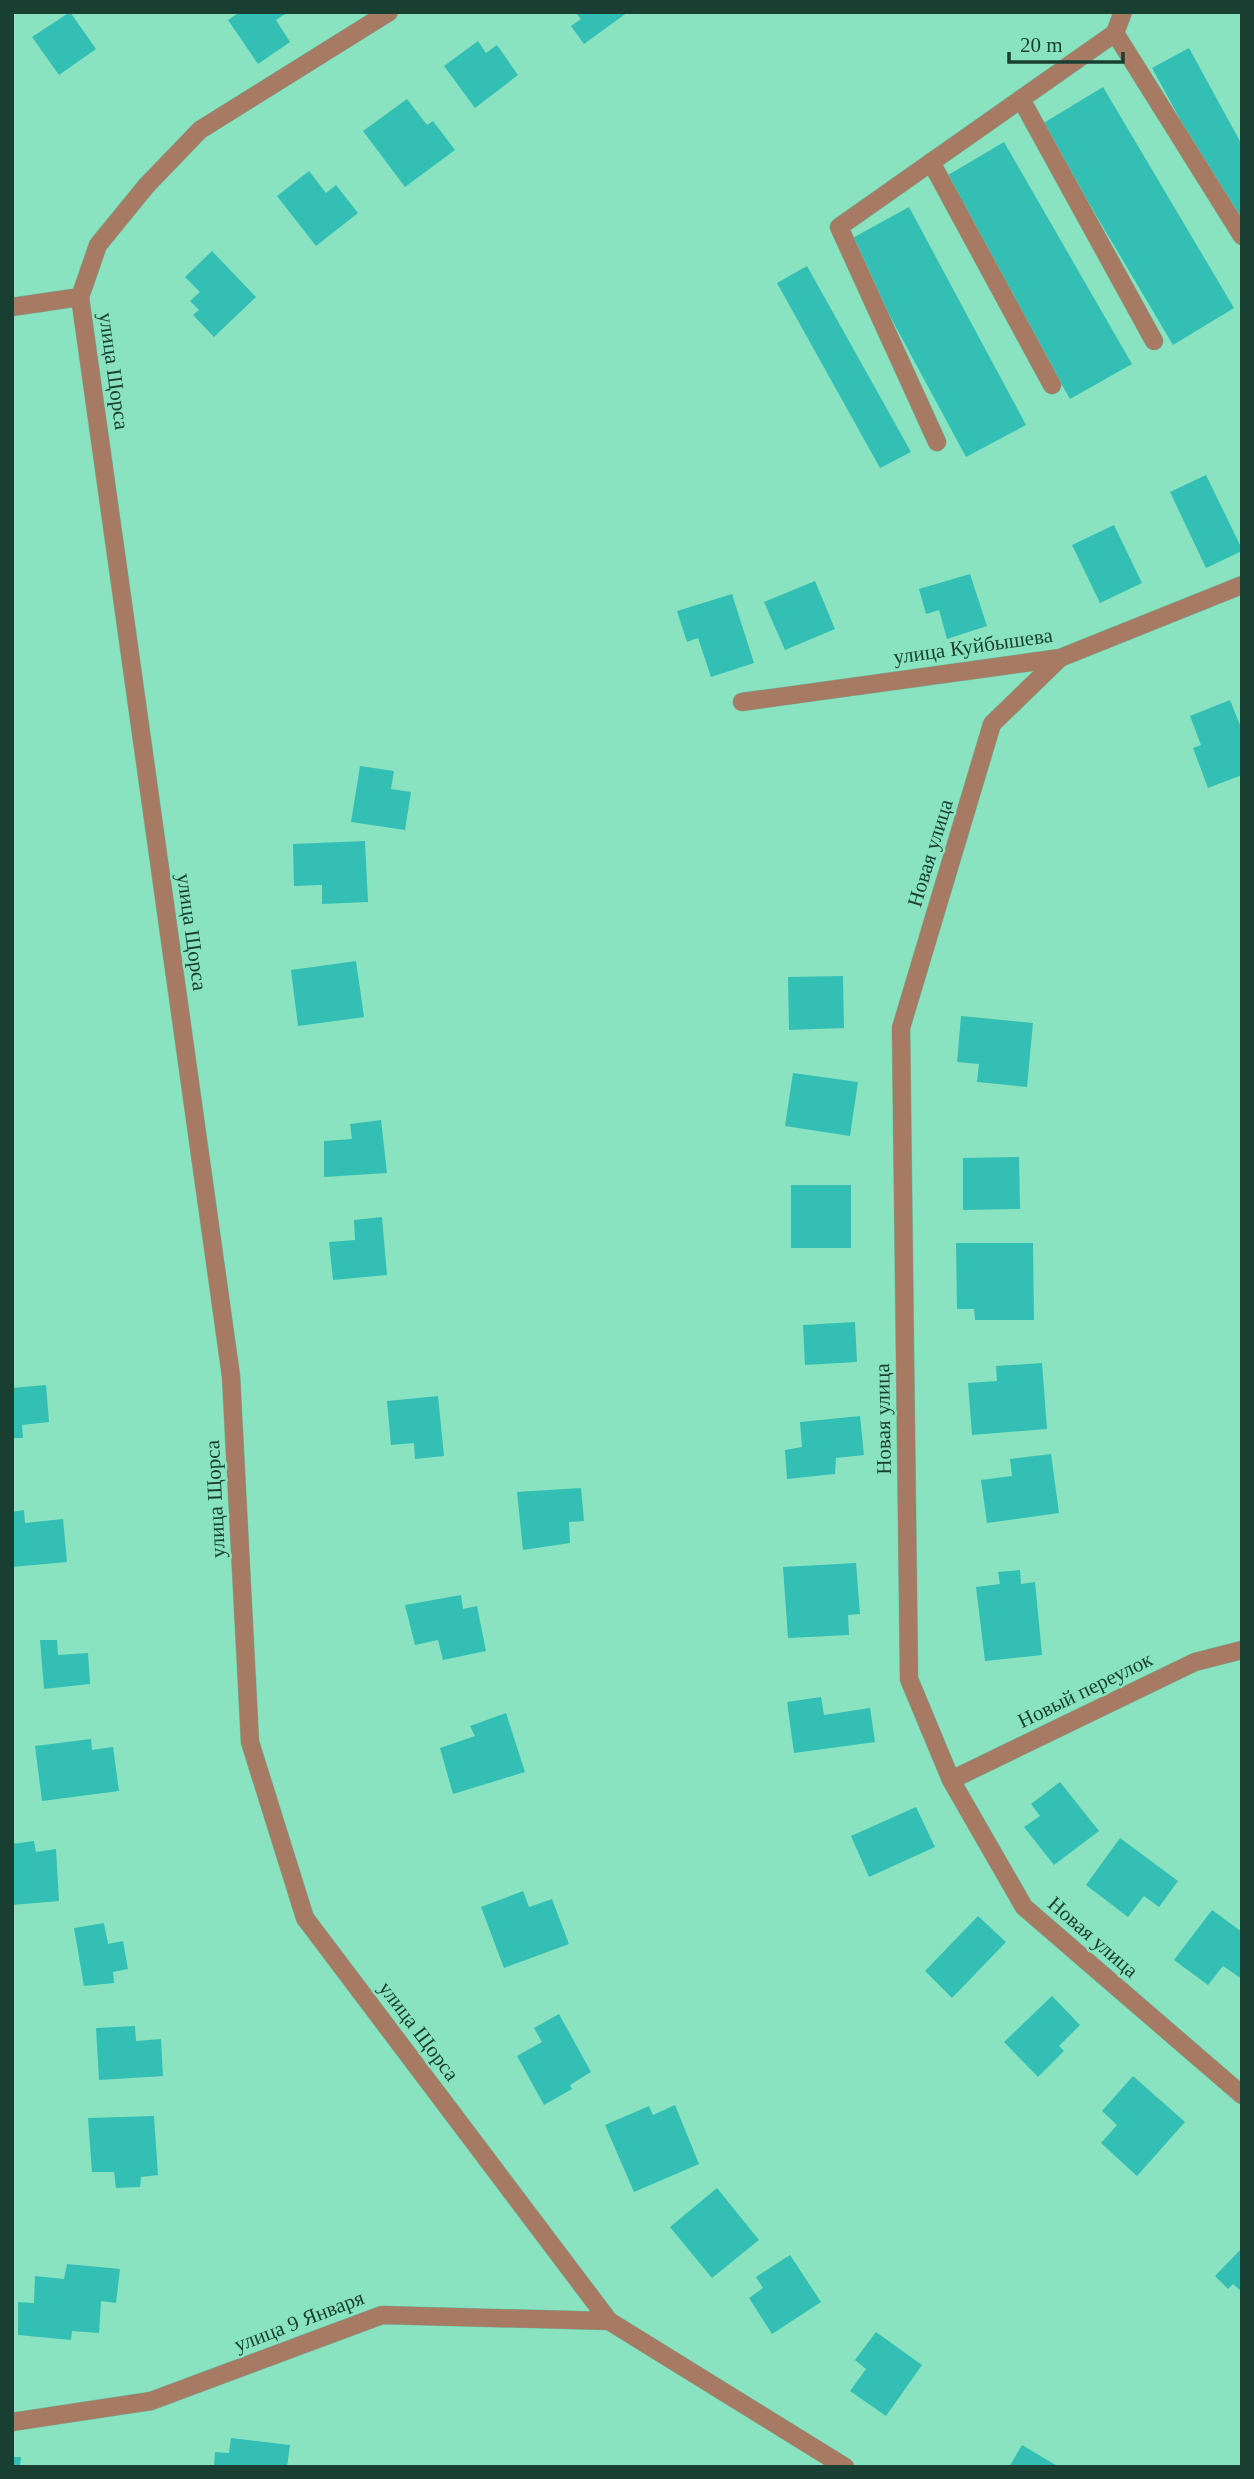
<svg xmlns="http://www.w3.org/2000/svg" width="1254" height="2479" font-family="'Times New Roman',serif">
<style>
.building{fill:#34bfb4}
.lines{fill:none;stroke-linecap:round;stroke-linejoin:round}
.minor-casing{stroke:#70bfa1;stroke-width:19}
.minor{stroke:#a77a64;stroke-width:18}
.labels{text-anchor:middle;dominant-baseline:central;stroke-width:5;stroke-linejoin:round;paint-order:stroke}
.street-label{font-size:21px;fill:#193f32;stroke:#89e3c0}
</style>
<rect width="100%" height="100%" fill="#89e3c0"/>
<path class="building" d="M70,12l26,37 -37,26 -27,-38z
M240,12h44l1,2 -9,6 14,22 -32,22 -30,-44z
M575,12h53l-44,32 -13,-18 10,-7z
M478,41l8,12 11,-8 21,30 -43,33 -31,-42z
M1189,48l53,97v87l-90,-164z
M1103,87l131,221 -61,37 -131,-221z
M407,99l20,26 6,-4 22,29 -50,37 -42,-56z
M1004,142l128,222 -62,35 -127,-221z
M309,171l17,22 10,-8 22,28 -42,33 -39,-50z
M909,207l117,218 -60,32 -117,-217z
M212,251l44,46 -42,40 -21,-22 6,-5 -9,-9 10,-9 -15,-15z
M807,266l104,186 -31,16 -103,-185z
M1206,475l36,74v2l-36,17 -36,-76z
M1114,525l28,58 -42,20 -28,-58z
M970,574l17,52 -40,13 -8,-29 -13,4 -7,-25z
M815,581l20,48 -50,21 -21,-48z
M732,594l22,69 -43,14 -13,-39 -11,4 -10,-31z
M1230,700l12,30v45l-34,13 -15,-40 8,-3 -11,-29z
M360,766l34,5 -3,18 20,3 -6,38 -54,-8z
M365,841l3,61 -46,2v-19l-28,1 -1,-42z
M356,961l8,56 -66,9 -7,-56z
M843,976l1,52 -55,2 -1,-53z
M961,1016l72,7 -6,64 -50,-5 2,-18 -22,-2z
M793,1073l65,9 -8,54 -65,-10z
M381,1120l6,53 -63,4v-36l28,-2 -2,-15z
M1019,1157l1,52 -57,1v-52z
M791,1185h60v63h-60z
M382,1217l5,58 -54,5 -4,-38 26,-2 -1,-20z
M956,1243h77l1,77h-59l-1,-11h-17z
M855,1322l2,40 -52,3 -2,-40z
M1042,1363l5,66 -75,6 -4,-52 29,-2 -1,-15z
M46,1385l3,37 -27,3 1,13h-11v-50z
M438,1396l6,60 -29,3 -1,-16 -23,2 -4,-44z
M860,1416l4,39 -28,3 -1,16 -48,5 -2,-29 17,-3 -2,-25z
M1051,1454l8,59 -72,10 -6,-43 31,-4 -2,-17z
M581,1488l3,33 -15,1 1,21 -47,7 -6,-58z
M24,1510l1,13 38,-4 4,43 -55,5v-55z
M856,1563l4,51 -12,1 1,20 -61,3 -5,-71z
M1020,1570l1,14 14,-2 7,73 -57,6 -9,-74 24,-3 -2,-12z
M461,1595l2,14 14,-3 9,45 -43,9 -5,-20 -23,5 -10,-40z
M40,1640h17l1,15 30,-2 2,31 -46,5z
M821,1697l3,18 46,-7 5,34 -81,11 -7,-51z
M506,1713l19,59 -72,22 -13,-46 35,-12 -5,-10z
M91,1739l1,11 21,-3 6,44 -77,10 -7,-55z
M1060,1782l39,49 -45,34 -30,-38 16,-11 -9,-12z
M916,1807l19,40 -66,30 -18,-41z
M1120,1838l58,43 -19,26 -15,-11 -16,21 -42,-32z
M34,1841l2,11 20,-3 3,52 -47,4v-61z
M523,1891l6,16 23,-8 17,45 -65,24 -23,-61z
M1212,1910l30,22v47l-19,-13 -15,19 -34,-25z
M978,1916l28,26 -54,56 -27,-27z
M104,1923l4,21 15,-3 5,28 -15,3 1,11 -30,3 -10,-58z
M1052,1996l28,29 -21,21 5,5 -26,26 -34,-35z
M559,2014l32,58 -21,13 2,4 -28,16 -27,-49 25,-14 -8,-14z
M135,2026l1,15 25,-2 2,37 -64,4 -3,-52z
M1133,2076l52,46 -48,54 -36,-33 16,-18 -15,-14z
M675,2105l24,59 -65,28 -29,-67 44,-19 4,9z
M154,2116l4,59 -17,2 -1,10 -24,1 -2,-16h-22l-4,-54z
M717,2188l42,52 -47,38 -42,-51z
M1242,2248v44l-9,-8 -5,5 -13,-13z
M790,2255l31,47 -49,32 -23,-36 14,-10 -7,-11z
M67,2264l53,5 -4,34 -15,-2 -2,32 -27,-2 -1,9 -53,-5v-33l16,1 1,-27 29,3z
M876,2332l46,33 -36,51 -36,-25 16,-22 -11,-9z
M231,2438l59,7 -3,22h-73l1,-15 14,1z
M1022,2445l37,22h-50z
M12,2457h9l-1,10h-8z"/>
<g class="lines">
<defs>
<path id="minor" d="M1115,33l127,203
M1021,99l133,242
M931,162l121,223
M80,297l151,1079 19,366 55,176 304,403 236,146
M12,307l68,-10 18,-52 49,-60 53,-55 189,-118
M937,442l-98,-215 276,-194 8,-21
M1060,658l-68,66 -91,304 8,651 42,101 73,127 218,188
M742,702l318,-44 182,-73
M951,1780l244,-118 47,-12
M12,2422l139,-21 231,-86 227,6"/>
</defs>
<use href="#minor" class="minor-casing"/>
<use href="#minor" class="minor"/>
</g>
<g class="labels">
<g class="street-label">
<text transform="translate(114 371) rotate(82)">улица Щорса</text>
<text transform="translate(973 646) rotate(-8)">улица Куйбышева</text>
<text transform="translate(930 853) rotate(-73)">Новая улица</text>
<text transform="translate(192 932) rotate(82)">улица Щорса</text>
<text transform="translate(883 1419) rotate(-91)">Новая улица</text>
<text transform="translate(215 1499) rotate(-93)">улица Щорса</text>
<text transform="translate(1085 1690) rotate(-26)">Новый переулок</text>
<text transform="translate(1093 1937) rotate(41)">Новая улица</text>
<text transform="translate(419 2031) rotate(53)">улица Щорса</text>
<text transform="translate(299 2321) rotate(-21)">улица 9 Января</text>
</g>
</g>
<rect width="1254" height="2479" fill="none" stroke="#193f32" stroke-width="28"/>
<path d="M1009 52v10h114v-10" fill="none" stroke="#193f32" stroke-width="3.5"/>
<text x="1020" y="52" font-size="21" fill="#193f32" stroke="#89e3c0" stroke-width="5" paint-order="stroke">20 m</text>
</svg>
